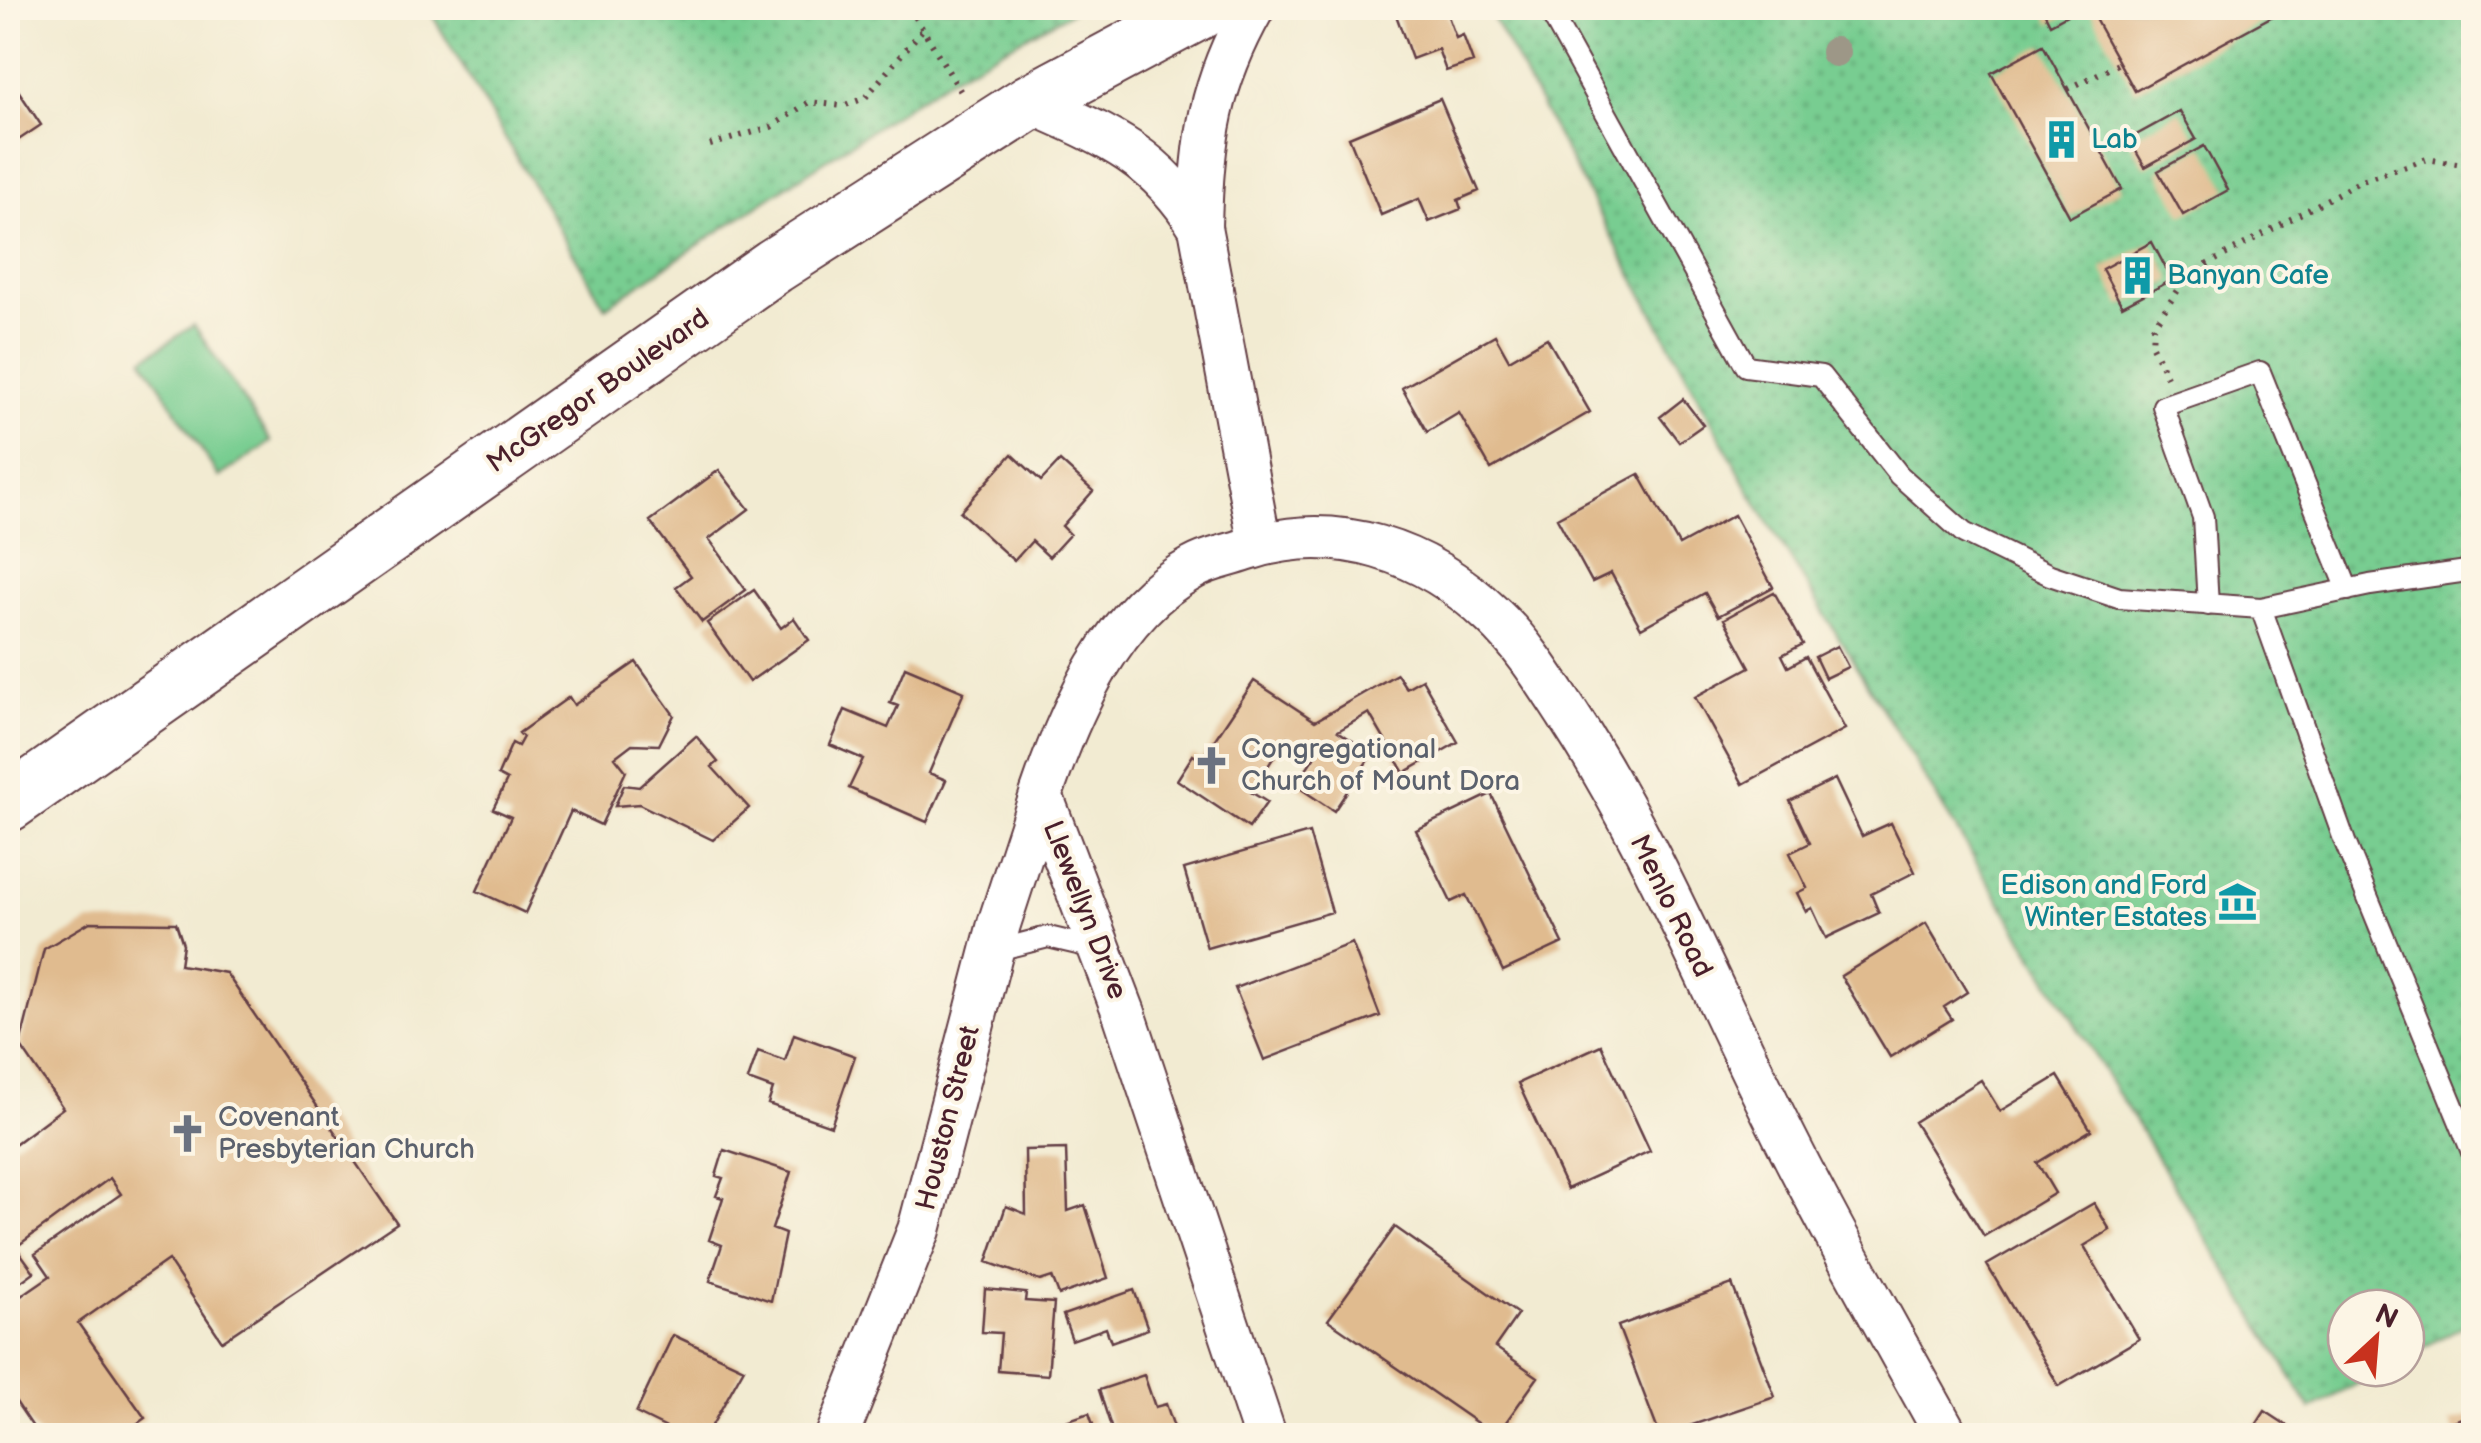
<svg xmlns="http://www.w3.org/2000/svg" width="2481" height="1443" font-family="'Balsamiq Sans',sans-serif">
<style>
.garden{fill:url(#garden-dots);stroke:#61765e;stroke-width:2.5}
.pitch{fill:#78cd91;stroke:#61765e;stroke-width:2.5}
.building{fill:#e0bb8f}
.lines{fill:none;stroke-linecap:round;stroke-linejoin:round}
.lane-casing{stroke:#633e44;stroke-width:24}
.street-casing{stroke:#633e44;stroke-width:46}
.secondary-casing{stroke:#633e44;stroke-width:59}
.path{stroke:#633e44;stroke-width:6;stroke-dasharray:2.5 8;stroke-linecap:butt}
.lane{stroke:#fff;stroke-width:20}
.street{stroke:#fff;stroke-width:42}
.secondary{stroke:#fff;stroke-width:55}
.tree{fill:#9d9787}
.labels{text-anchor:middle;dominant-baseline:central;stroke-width:8;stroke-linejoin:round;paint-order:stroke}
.culture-label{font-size:28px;fill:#0d838f;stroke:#fcf5e5;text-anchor:start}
.street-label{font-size:28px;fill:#4a1f2b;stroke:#fcf5e5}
.worship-label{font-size:28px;fill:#5b616d;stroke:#fcf5e5;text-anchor:start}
</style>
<defs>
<pattern id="garden-dots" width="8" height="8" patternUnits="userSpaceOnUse" patternTransform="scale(2.5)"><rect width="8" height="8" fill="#78cd91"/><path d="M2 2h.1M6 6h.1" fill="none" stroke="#64a677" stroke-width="1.8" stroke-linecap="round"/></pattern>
</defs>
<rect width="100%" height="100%" fill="#fcf5e5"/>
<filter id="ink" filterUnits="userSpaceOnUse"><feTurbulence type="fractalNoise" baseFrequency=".01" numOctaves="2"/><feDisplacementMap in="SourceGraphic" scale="20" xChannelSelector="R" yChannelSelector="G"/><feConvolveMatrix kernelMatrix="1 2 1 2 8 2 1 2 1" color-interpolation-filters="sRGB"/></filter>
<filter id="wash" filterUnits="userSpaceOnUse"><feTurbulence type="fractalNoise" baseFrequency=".0048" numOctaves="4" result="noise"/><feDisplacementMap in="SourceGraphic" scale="40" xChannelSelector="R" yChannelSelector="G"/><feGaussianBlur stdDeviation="2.25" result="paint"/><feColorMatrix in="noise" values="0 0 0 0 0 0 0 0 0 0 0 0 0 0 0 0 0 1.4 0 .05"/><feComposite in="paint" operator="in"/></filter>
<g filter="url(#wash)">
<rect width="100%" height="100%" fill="#f2ebd2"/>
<path class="garden" d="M428,8h651l-128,69 -346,230z
M1488,8h985v1312l-67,37v-49h-60v60h40l-75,41 -560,-915z"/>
<path class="pitch" d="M194,325l77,117 -52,35 -76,-118z"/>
<g id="blocks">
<path class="building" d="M1417,8h28l11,30 7,-3 10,27 -27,9 -8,-22 -26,10 -16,-44z
M2042,8h38l-30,16z
M2089,8h186l3,5 -143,78z
M2043,45l79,144 -52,28 -79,-144z
M8,75l33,50 -33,22z
M1440,99l39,92 -21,9 3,9 -32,13 -10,-23 -38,16 -32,-78z
M2180,111l16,28 -51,28 -16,-28z
M2204,146l24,44 -45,25 -25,-44z
M2152,242l20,38 -50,26 -20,-37z
M1495,335l14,25 38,-22 43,74 -99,57 -32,-56 -32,19 -25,-44z
M1683,399l20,26 -24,17 -19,-25z
M1012,454l29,27 19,-20 33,30 -31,35 8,8 -21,23 -17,-16 -18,20 -54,-49z
M719,470l30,39 -40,30 37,51 -44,32 -26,-35 15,-11 -41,-55z
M1639,474l40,71 55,-30 39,72 -55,29 -13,-23 -64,35 -30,-55 -19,9 -35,-64z
M754,590l27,38 13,-10 15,22 -60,42 -42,-59z
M1774,592l29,52 -21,11 6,12 18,-10 39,72 -102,55 -48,-87 55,-30 -26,-48z
M1837,646l11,21 -23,11 -10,-21z
M636,662l38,53 -15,30 -27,-1 -17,13 11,14 -25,54 -30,-14 -46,102 -48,-22 34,-74 -18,-8 14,-29 -9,-5 14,-32 6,3 5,-9 -4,-4 50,-36 5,8z
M905,667l59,25 -35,81 17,7 -19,42 -78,-34 14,-29 -33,-14 15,-35 43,18 10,-22 -8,-3z
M1397,674l9,14 16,-9 36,63 -54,31 -35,-60 -31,18 34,23 -38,57 -39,-26 22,-32 -30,-16 -36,55 16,10 -18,26 -72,-48 16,-25 8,5 53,-79 61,40z
M696,736l22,26 -6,5 37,41 -36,32 -74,-36 -24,2 9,-21 15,2z
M1835,779l27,57 29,-13 24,49 -44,22 8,19 -53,25 -14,-30 -6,3 -9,-18 10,-5 -17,-35 20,-10 -20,-42z
M1491,794l72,149 -60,28 -37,-76 -15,7 -35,-72z
M1309,833l23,79 -125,36 -23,-79z
M90,922l86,1 7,21 -3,21 46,8 171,250 -175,118 -54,-81 -90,63 67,95 -25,18h-81l-31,-46v-85l42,-29 -15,-22 86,-60 -11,-16 -94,69 18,25 -26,19v-142l55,-41 -43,-63 24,-96z
M1926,923l41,69 -23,15 8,12 -62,38 -49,-81z
M1352,943l28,73 -116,44 -29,-72z
M794,1034l61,22 -24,70 -63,-22 5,-15 -25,-9 10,-29 27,10z
M1601,1045l49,106 -83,38 -49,-106z
M2058,1076l33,54 -54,33 18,30 -71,43 -70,-114 67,-42 19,31z
M1066,1149l2,62 17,-6 23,73 -49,17 -7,-18 -12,4 -53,-19 19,-56 20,8 -1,-64z
M724,1150l67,22 -19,57 13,5 -14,67 -61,-20 12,-36 -13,-5 14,-42 -7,-2 7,-18 -7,-2z
M2094,1203l16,27 -26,16 55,93 -80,47 -72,-121z
M1395,1227l123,87 -23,33 43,30 -42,59 -168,-116z
M1732,1284l43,113 -115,39 -42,-110z
M985,1289l41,4 -1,8 29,2 -6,72 -50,-4 3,-38 -19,-1z
M1134,1290l14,39 -37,13 -5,-14 -34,12 -9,-25z
M673,1335l71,33 -38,68h-23l-47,-23z
M1144,1375l11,32 11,-3 11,32h-63l-15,-46z
M2265,1411l38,25h-54z
M1089,1413l8,23h-29l-5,-14z
M2474,1414v22h-19l-5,-14z
M1003,1425l3,11h-43v-2z"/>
</g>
</g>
<g filter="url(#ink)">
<use href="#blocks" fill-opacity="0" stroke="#633e44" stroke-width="2.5"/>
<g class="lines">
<defs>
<path id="lane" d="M1548,8l198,358 75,10 78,99 65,58 86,42 69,23 142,10 84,234 129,315
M2208,605l-5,-88 -40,-111 97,-34 88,218
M2261,608l109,-23 104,-15
M993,951l55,-14 51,12"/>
<path id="street" d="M1030,102c75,33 126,53 170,125l60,318
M1200,227c2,-87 10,-143 53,-219
M837,1436l82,-206 80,-306 42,-129
M1265,1436l-141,-423 -83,-218c28,-82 71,-184 152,-227 15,-9 35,-12 52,-18 90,-31 181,1 248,66 31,29 52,64 75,99 76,116 131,247 192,372 57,119 123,233 187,349"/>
<path id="secondary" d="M8,804l766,-538 256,-164 176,-94"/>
</defs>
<use href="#lane" class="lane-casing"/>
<use href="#street" class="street-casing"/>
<use href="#secondary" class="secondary-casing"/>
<path class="path" d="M910,8l51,84
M1675,17l16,-9
M2068,89l52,-26
M710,145l61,-18 38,-25 34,4 22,-8 58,-69
M2167,377l-15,-31 1,-19 30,-44 25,-19 151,-82 68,-23 47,8"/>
<use href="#lane" class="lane"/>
<use href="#street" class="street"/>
<use href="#secondary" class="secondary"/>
</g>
<circle class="tree" cx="1835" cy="52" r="15"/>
</g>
<defs>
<symbol id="building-bare" viewBox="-9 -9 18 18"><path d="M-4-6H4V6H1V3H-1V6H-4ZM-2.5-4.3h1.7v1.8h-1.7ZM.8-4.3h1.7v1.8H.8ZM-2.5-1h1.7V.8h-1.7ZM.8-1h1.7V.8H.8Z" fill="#0f9aa8" stroke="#fcf5e5" stroke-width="2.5" paint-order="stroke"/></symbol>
<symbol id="church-bare" viewBox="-9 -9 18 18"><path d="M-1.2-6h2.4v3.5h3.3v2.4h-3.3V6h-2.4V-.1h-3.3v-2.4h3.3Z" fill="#6b7280" stroke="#fcf5e5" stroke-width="2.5" paint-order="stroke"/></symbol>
<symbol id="museum-bare" viewBox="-9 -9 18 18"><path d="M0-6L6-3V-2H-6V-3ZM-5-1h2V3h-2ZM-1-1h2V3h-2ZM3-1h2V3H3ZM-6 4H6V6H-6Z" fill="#0f9aa8" stroke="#fcf5e5" stroke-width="2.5" paint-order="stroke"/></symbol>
</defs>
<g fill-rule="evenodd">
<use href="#building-bare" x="2034" y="112" width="55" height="55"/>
<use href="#building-bare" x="2110" y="248" width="55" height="55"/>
<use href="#church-bare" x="1184" y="738" width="55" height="55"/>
<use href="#museum-bare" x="2210" y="874" width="55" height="55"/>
<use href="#church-bare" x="160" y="1106" width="55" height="55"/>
</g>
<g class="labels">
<g class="culture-label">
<text x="2091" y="139">Lab</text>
<text x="2167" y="275">Banyan Cafe</text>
<text x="2207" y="885" text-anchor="end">Edison and Ford<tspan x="2207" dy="32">Winter Estates</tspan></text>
</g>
<g class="street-label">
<text transform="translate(598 391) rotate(-35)">McGregor Boulevard</text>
<text transform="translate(1671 906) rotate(64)">Menlo Road</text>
<text transform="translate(1085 910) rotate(69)">Llewellyn Drive</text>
<text transform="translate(948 1118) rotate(-76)">Houston Street</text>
</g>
<g class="worship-label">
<text x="1241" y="749">Congregational<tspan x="1241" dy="32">Church of Mount Dora</tspan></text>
<text x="218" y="1117">Covenant<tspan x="218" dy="32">Presbyterian Church</tspan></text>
</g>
</g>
<rect width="2481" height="1443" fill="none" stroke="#fcf5e5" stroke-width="40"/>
<g transform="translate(2376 1338) rotate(26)"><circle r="48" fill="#fcf5e5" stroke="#b59f9b" stroke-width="2.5"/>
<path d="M0-8L18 38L0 25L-18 38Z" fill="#c8321e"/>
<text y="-15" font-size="28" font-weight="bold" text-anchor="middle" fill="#4a1f2b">N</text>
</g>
</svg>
